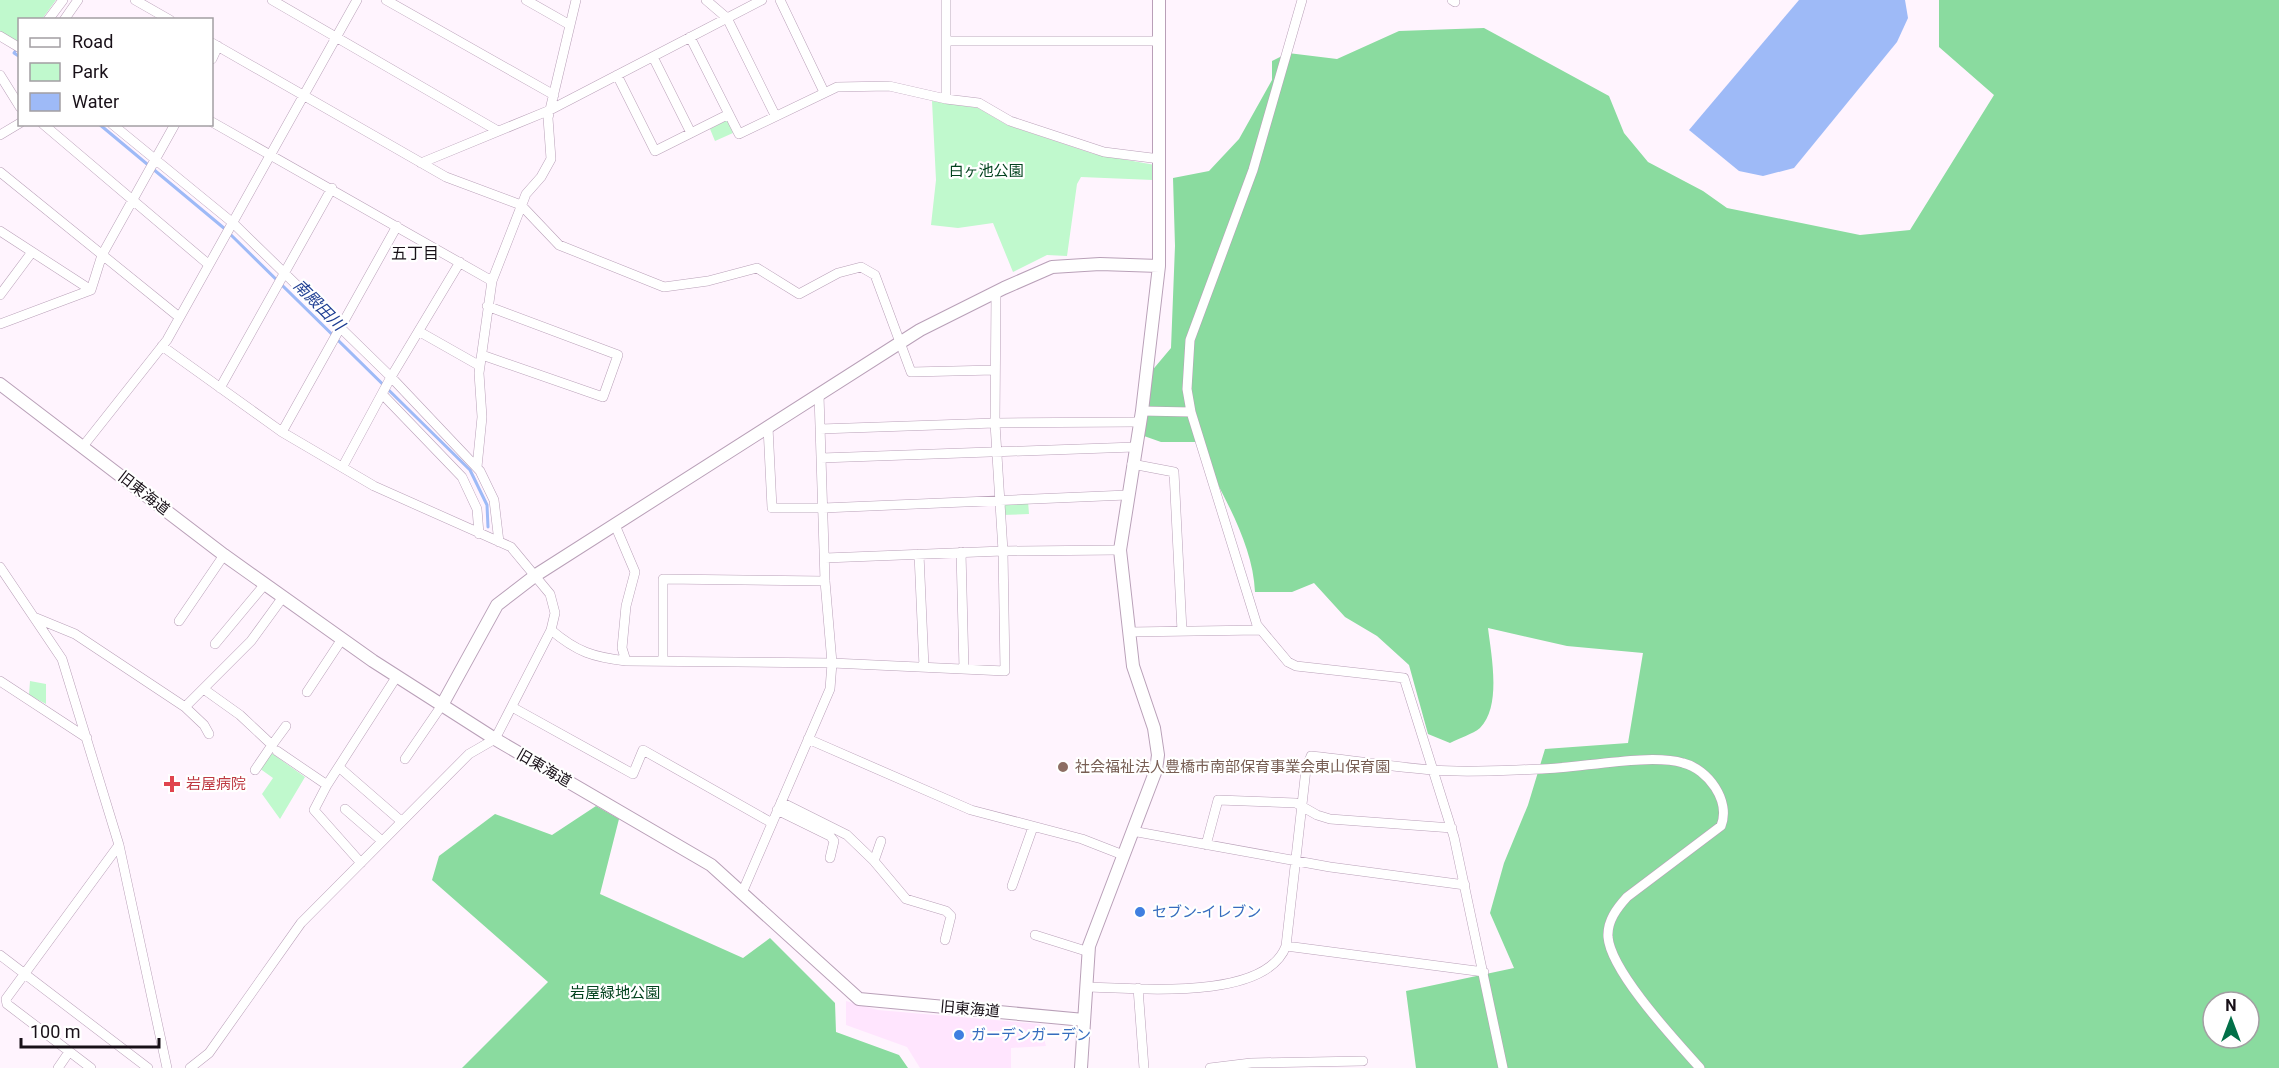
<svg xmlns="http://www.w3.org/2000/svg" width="2279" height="1068" font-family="Roboto,'Noto Sans JP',sans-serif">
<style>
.built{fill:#ffe5fe}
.green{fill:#c0f9cd}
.forest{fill:#8adb9f;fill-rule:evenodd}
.water{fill:#9ebaf7}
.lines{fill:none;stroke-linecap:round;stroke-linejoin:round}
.stream{stroke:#9ebaf7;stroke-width:3}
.street-casing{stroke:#b9a0b8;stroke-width:10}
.secondary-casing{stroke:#b9a0b8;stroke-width:14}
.street{stroke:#fff;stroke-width:9}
.secondary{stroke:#fff;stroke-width:12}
.education-dot{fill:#8d6e63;stroke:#fff;stroke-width:2}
.health-dot{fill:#e0444e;stroke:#fff;stroke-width:2}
.shop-dot{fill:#3f7fe0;stroke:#fff;stroke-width:2}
.labels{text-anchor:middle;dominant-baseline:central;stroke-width:4.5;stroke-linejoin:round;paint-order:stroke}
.park-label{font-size:15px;fill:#03431f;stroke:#fff}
.street-label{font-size:15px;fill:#181018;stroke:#fff}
.education-label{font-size:15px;fill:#785e54;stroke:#fff;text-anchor:start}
.health-label{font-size:15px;fill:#be3a42;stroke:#fff;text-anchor:start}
.shop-label{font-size:15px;fill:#366cbe;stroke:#fff;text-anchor:start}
.neighbourhood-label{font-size:16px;fill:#181018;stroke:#fff}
.water-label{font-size:16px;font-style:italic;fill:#1e3e93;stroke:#fff}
</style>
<rect width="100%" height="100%" fill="#fff4fe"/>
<path class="built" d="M846,1001l32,9 162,14 6,22 -35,2v20h-91l-13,-21 -61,-22z"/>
<path class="green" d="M0,0h56l-14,19 -22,1 -1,28 -19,-13z
M932,101l46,7 29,17 87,29 61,11 -2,15 -72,-3 -4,7 -10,72 -20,-1 -34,17 -20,-49 -35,5 -27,-3 5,-45z
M727,120l6,13 -18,8 -5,-12z
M1028,501l1,13 -27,1 -1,-13z
M30,681l16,3v20l-17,-9z
M270,752l35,25 -25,42 -18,-25 11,-16 -14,-10z"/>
<path class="forest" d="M1939,0h340v1068h-863l-10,-77 108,-23 -24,-55 14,-50 24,-58 17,-56 83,-6 15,-90 -76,-7 -79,-18c3,26 14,78 -8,100 -7,6 -21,10 -30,15l-22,-9 -19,-69 -32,-29 -32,-19 -31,-34 -22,9h-37c-2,-52 -37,-104 -59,-150h-35l-17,-6 6,-63 21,-25 4,-102 -2,-68 36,-7 30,-32 33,-59v-19l16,-8 49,6 62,-28 85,-3 125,68 15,37 24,29 55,29 24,17 133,27 50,-5 84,-135 -55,-48zM2213,1002h36v36h-36z
M596,806l23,13 -19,75 143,64 27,-20 65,65 1,29 63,23 9,13h-446l86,-86 -116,-102 7,-24 56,-42 57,21z"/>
<path class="water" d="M1799,0h106l3,18 -11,24 -103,126 -31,8 -24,-5 -50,-41z"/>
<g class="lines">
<path class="stream" d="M16,50l-2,3 6,4
M99,124l126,105
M230,234l240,236 17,35 1,22"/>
<defs>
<path id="street" d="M135,0l35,20
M272,0l226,131
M386,0l168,95
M526,0l44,25
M706,0l21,18 48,97
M780,0l44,92
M946,0v99
M1302,0l-49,170 -63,170 -3,49 4,23 66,213 31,37 8,4 108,12 50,159 49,231
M1452,0l3,2
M48,20l15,-20
M64,20l14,-20
M0,36l20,12
M690,37l49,97 98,-47 52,-1 57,13 33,4 31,18 94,31 56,7
M946,41h214
M212,43l234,134 75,28 38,40 105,42 44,-6 49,-13 42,26 39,-21 23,-6 14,8 36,97 84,-2
M653,57l38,76
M212,59l6,-13
M0,75l20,32
M617,75l38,76 74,-37
M212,122l280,159
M43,124l165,140
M112,124l121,99 158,154 89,94 14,29 5,42
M0,135l20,-12
M421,163l129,-53 212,-110
M0,172l179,145
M0,231l91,59
M0,295l32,-43
M0,324l91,-34 11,-35 73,-131
M420,332l60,34
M162,346l120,86 92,54 137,61 39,47 5,19 -4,17 -56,109 -26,15 -168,169 -92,130 -19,15
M482,355l121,42 15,-42 -131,-49
M220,388l112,-200
M383,395l79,82 15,32 2,25
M1142,411l49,1
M768,427l4,81h51l304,-13
M820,429l175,-6 145,-1
M282,432l115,-206
M84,445l83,-105 190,-340
M821,458l314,-11
M1132,464l42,8 8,159
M343,466l48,-89 69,-115
M477,467l5,-50 -3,-44 13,-92 34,-87 15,-17 10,-18 -3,-41 28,-118
M615,525l20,47 -9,34 -4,42 4,13 206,2 173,8 -2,-120 -8,-128 1,-131
M961,552l3,117
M919,554l5,113
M825,558l178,-7 117,-1
M0,567l62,92 57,186 48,223
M36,618l39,16 110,73 66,-66 32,-44
M179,621l45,-66
M551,630c26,22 42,27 75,31
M1129,632l131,-2
M215,644l50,-60
M663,661v-82l162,2
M0,681l87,57
M205,690l35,25 32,30 14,-19
M307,692l35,-53
M185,707l19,18 5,9
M512,707l121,67 10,-24 129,73
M808,739l163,71 111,29 41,16
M277,751l50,34 70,-109
M405,759l37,-54
M340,768l61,53
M255,770l17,-25
M327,785l-13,25 47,53
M781,802l66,33 27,26 32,38 40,12 5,5 -6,24
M345,809l37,32
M777,810l53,26 4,5 -4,17
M1132,831l198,36 135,18
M1206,845l12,-45 78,3 21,12 13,4 122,9
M874,861l7,-20
M1012,886l21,-59
M742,893l88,-204 2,-26 -7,-82 -6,-186
M1035,935l54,17
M1286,946l198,26
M0,955l148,113
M1086,987c48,1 179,15 200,-41l20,-177 5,-13c41,4 81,11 122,14 36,3 74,0 109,-1 38,-1 108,-16 141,-6 25,6 48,38 38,63l-94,71c-10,11 -20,24 -19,40 3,35 68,104 92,131
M1138,988l6,80
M58,1068l11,-16
M91,1068l-84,-64 -1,-5 113,-154
M1210,1068l41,-5 112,-2"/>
<path id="secondary" d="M0,384l224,171 149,106 122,78 216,126 148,134 225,21
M442,705l55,-100 39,-30 384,-245 84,-42 48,-21 48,-3 59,2
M1081,1068l8,-122 67,-176 2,-15 -4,-27 -21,-62 -13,-116 22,-139 17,-145v-266"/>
</defs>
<use href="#street" class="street-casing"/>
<use href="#secondary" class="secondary-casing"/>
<use href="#street" class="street"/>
<use href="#secondary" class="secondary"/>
</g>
<circle class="education-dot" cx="1063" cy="767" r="6"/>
<path class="health-dot" d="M169 775h6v6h6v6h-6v6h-6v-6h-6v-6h6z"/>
<g class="shop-dot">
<circle cx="1140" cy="912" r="6"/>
<circle cx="959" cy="1035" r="6"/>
</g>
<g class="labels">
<g class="park-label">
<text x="986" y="171">白ヶ池公園</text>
<text x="615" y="993">岩屋緑地公園</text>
</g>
<g class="street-label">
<text transform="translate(144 493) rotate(38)">旧東海道</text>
<text transform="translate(544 768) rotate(30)">旧東海道</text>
<text transform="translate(970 1009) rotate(5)">旧東海道</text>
</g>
<g class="education-label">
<text x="1075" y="767">社会福祉法人豊橋市南部保育事業会東山保育園</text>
</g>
<g class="health-label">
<text x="186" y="784">岩屋病院</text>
</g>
<g class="shop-label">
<text x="1152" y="912">セブン-イレブン</text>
<text x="971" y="1035">ガーデンガーデン</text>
</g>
<g class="neighbourhood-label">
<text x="415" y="253">五丁目</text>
</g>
<g class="water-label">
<text transform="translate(319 305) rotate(45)">南殿田川</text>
</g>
</g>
<rect x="18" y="18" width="195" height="108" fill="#ffffff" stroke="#a39fa3" stroke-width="1.5"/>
<rect x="30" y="38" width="30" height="9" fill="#ffffff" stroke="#a39fa3" stroke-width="1.5"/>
<text x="72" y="48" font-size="18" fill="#181018">Road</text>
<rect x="30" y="63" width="30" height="18" fill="#c0f9cd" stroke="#a39fa3" stroke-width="1.5"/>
<text x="72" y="78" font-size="18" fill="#181018">Park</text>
<rect x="30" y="93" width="30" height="18" fill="#9ebaf7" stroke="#a39fa3" stroke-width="1.5"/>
<text x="72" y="108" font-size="18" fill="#181018">Water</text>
<g transform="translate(2231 1020)"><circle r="28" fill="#ffffff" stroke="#a39fa3" stroke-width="1.5"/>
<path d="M0-4.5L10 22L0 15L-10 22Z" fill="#027048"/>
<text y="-9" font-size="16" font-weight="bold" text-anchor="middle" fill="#181018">N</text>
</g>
<path d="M21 1038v9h138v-9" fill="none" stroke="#181018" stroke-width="3"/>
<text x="30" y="1038" font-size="18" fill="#181018" stroke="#ffffff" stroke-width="4.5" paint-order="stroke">100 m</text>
</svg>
